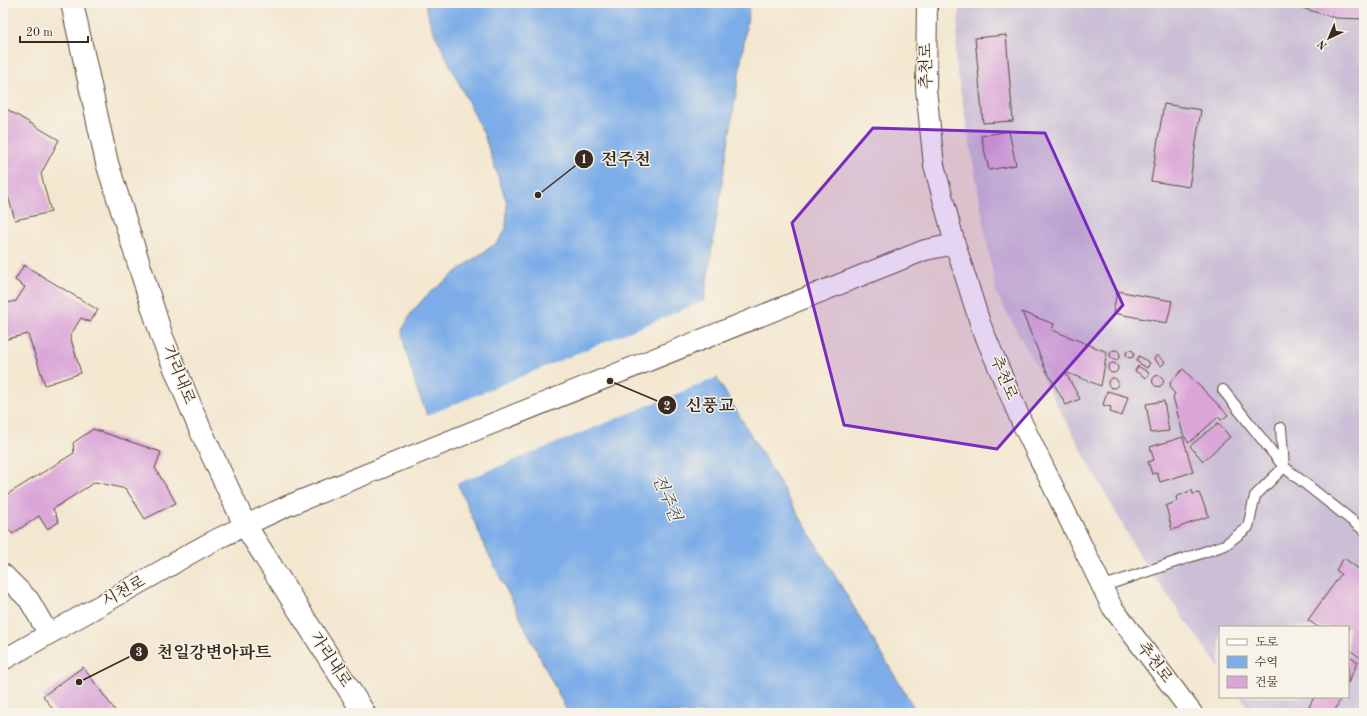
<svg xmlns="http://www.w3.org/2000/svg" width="1367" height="716" font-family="'Old Standard TT','Noto Serif KR',serif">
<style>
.industrial{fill:#cabfd6}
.water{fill:#7dade8;stroke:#5c6c83}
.pier{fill:#f3e7d0}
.building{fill:#daa6d8}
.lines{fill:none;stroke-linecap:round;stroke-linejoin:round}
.service-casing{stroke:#574639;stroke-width:12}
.minor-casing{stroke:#574639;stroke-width:22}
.tertiary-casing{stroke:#574639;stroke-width:24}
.service{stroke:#fff;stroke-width:10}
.minor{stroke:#fff;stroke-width:20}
.tertiary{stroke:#fff;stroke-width:22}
.marked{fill:#7b2cbf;fill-opacity:0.2;stroke:#7b2cbf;stroke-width:3;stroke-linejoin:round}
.labels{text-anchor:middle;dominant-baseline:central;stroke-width:3;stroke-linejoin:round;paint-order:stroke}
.street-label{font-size:16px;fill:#3b2a1e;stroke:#f7f3e8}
.water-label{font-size:17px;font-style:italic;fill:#4f515b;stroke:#f7f3e8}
.leader{fill:none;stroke:#3b2a1e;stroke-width:1.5}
.callout-dot{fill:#3b2a1e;stroke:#f7f3e8;stroke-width:1.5}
.mark-label{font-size:12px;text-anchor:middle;font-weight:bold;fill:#fff}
.callout-label{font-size:17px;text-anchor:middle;font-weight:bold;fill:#3b2a1e;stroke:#f7f3e8;stroke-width:3;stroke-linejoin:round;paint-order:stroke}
</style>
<rect width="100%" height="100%" fill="#f7f3e8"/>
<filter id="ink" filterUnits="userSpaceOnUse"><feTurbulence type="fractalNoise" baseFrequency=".025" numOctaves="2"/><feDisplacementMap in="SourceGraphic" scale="8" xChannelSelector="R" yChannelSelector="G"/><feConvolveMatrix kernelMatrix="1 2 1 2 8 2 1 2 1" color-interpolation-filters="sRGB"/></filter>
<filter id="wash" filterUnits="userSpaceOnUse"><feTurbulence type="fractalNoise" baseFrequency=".012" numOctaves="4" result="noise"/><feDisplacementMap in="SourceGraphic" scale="16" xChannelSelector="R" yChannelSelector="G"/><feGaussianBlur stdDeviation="0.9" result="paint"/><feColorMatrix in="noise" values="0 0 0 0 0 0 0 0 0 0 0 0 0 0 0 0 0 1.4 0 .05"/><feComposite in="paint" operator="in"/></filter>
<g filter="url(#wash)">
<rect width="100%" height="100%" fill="#f3e7d0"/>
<path class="industrial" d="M960,3h404v710h-112l-11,-16h107v-70h-128v42l-80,-112 -144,-264 -41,-234z"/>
<path class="water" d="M425,3h325l-53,342 220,368h-349l-81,-162 -69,-158 -13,-45 -2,-18 8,-17 15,-17 46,-36 25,-17 9,-14 1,-26 -24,-71 -52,-106z"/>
<path class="pier" d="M706,300l-7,45 19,32 -262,107 -30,-68z"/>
<g id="blocks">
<path class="building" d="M1293,3h71v16l-29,-1 -42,-13z
M1006,35l7,86 -30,2 -8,-85z
M1164,104l37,6 -12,77 -38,-6z
M3,107l56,33 -18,34 10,38 -36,8 -12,-41z
M1009,131l7,34 -27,5 -8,-34z
M24,265l74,45 -8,12 -9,-4 -11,18 11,37 -36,12 -17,-51 -25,6v-36l13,-3 9,-14 -10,-7z
M1117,291l55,10 -5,22 -54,-10z
M1022,312l32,12 -2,6 55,22 -6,34 -36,-14 15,27 -14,6 -21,-37z
M1126 354a4 4 0 1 1 8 0a4 4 0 1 1-8 0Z
M1110 355a5 5 0 1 1 10 0a5 5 0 1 1-10 0Z
M1157,355l8,7 -4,4 -7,-7z
M1139,356l11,7 -3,5 -11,-7z
M1108 368a5 5 0 1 1 10 0a5 5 0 1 1-10 0Z
M1138,366l11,7 -3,5 -11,-7z
M1183,369l45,46 -7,5 -3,-3 -29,26 -6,-9 -10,-37 2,-3 -4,-5 -1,-6z
M1152.5 381a5.5 5.5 0 1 1 11 0a5.5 5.5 0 1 1-11 0Z
M1108 383a5 5 0 1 1 10 0a5 5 0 1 1-10 0Z
M1107,391l21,6 -6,19 -12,-4 1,-5 -8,-2z
M1164,401l5,30 -18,2 -5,-29z
M1218,423l12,14 -27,24 -13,-15z
M93,429l68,23 -6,16 21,35 -31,16 -19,-30 -31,-7 -42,27 6,13 -12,7 -8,-13 -27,18 -9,-14v-23l71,-44 -1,-10z
M1183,437l10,35 -33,10 -3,-9 -5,1 -4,-12 6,-2 -4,-13z
M1192,490l1,4 6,-1 10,23 -37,14 -6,-24 11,-5 -1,-4z
M1344,558l20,15v87l-16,-11v-22h-30l-10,-7 33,-46 -5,-4z
M1348,655l10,7 -10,21z
M83,667l34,46h-61l-13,-17z
M1314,697h27l-7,16h-12l-13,-6z"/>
</g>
</g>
<g filter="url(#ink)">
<use href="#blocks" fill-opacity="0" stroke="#574639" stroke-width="1"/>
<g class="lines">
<defs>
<path id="service" d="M1223,390l61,77 80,63
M1101,587l124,-42 23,-18 7,-31 29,-29 -3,-39"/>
<path id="minor" d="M927,3l-1,86 8,76 21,79 26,82 41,97 90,184 80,106
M3,574l26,26 19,33
M3,660l165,-93c37,-24 78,-42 119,-61l638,-256 30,-6"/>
<path id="tertiary" d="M72,3l35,160 55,174 38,92 45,96 119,188"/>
</defs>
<use href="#service" class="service-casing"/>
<use href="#minor" class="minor-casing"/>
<use href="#tertiary" class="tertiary-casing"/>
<use href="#service" class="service"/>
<use href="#minor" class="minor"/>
<use href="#tertiary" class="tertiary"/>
</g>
</g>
<path class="marked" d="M873,128l172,5 78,172 -126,144 -153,-24 -52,-202z"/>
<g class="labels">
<g class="street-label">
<text transform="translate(927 66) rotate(-91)">추천로</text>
<text transform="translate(178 375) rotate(68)">가리내로</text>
<text transform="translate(1003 378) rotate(67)">추천로</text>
<text transform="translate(124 592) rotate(-29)">시천로</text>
<text transform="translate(330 660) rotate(57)">가리내로</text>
<text transform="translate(1154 663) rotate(53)">추천로</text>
</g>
<g class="water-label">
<text transform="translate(666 498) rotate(67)">전주천</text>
</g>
</g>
<path class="leader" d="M538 195L584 159M610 381L667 405M79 682L139 652"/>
<g class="callout-dot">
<circle cx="538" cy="195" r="4"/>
<circle cx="610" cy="381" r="4"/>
<circle cx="79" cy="682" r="4"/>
<circle cx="584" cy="159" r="10"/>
<circle cx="667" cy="405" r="10"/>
<circle cx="139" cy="652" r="10"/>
</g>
<g class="mark-label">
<text x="584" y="163">1</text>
<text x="667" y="410">2</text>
<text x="139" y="656">3</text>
</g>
<g class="callout-label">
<text x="626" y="165">전주천</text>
<text x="710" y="411">신풍교</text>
<text x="214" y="658">천일강변아파트</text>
</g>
<rect width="1367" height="716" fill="none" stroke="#f7f3e8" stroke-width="16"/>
<rect x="1219" y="626" width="130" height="72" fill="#f7f3e8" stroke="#aca397"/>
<rect x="1227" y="639" width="20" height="6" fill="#ffffff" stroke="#aca397"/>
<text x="1255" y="646" font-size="12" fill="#3b2a1e">도로</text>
<rect x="1227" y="656" width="20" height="12" fill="#7dade8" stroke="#aca397"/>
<text x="1255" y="666" font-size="12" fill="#3b2a1e">수역</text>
<rect x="1227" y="676" width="20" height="12" fill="#daa6d8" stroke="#aca397"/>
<text x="1255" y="686" font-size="12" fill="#3b2a1e">건물</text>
<g transform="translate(1329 38) rotate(224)" stroke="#f7f3e8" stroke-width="3" paint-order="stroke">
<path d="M0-3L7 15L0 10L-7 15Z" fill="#3b2a1e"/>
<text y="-6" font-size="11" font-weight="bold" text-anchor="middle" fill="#3b2a1e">N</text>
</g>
<path d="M20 36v6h68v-6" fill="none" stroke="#3b2a1e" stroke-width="2"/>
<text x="26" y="36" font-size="12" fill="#3b2a1e" stroke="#f7f3e8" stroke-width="3" paint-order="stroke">20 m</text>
</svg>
